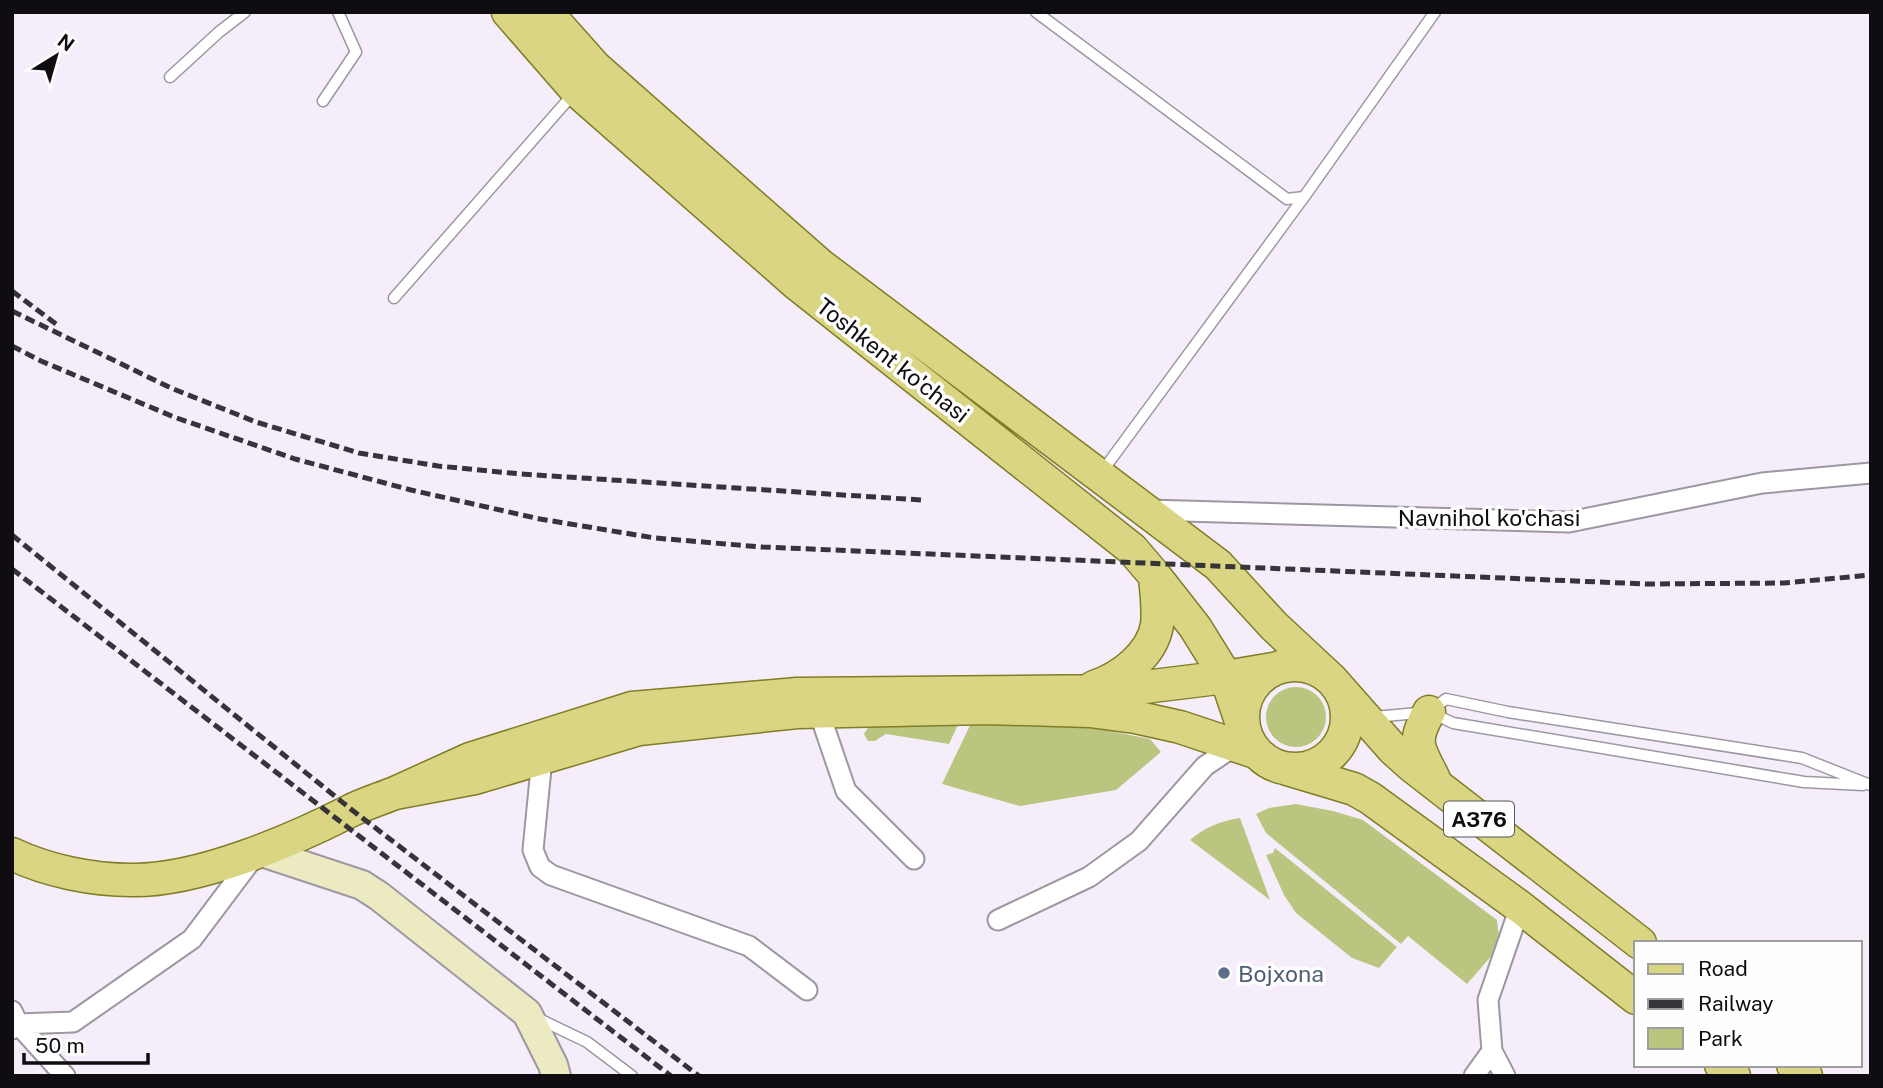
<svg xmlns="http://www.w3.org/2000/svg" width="1883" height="1088" font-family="'Public Sans',sans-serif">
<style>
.green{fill:#bac680}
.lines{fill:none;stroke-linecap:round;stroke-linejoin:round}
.lane-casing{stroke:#9d97a2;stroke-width:13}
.street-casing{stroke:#9d97a2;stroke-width:23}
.secondary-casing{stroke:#9d97a2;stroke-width:32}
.primary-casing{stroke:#817d26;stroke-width:35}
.lane{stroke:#fff;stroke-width:10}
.street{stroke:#fff;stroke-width:19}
.secondary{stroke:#eceac1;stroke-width:28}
.primary{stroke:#d9d583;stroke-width:32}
.rail{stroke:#363339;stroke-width:5;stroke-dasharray:10 5;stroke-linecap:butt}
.service-dot{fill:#5c6f8a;stroke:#fefefe;stroke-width:2.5}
.labels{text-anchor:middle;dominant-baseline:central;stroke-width:7;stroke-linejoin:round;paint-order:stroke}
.shield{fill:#fefefe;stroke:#575558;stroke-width:2}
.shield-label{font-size:21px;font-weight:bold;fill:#0f0d11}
.street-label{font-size:23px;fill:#0f0d11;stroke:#fefefe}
.service-label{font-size:23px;fill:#4e5e75;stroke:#fefefe;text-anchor:start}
</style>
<rect width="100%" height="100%" fill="#f5eefa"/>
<path class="green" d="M1266 717a30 30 0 1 1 60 0a30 30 0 1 1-60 0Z
M962,716l-13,28 -63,-10 -11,7h-7l-4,-7 9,-14z
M974,717l92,5 84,17 11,13 -45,38 -96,16 -78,-22z
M1296,804l37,7 30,9 134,100 3,26 -33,38 -59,-48 -7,8 -135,-111 -10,-19 13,-6z
M1240,818l30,82 -80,-60c15,-13 31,-19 50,-22z
M1275,848l122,99 -18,21 -27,-10 -56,-45 -12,-18 -18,-40 7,-2z"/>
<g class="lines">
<defs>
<path id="lane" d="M1036,12l251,187 17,-2 131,-185
M170,77l49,-45 26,-20
M323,101l33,-49 -18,-40
M394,298l180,-205
M1101,473l203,-276
M1434,714l19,9 351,59 59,3
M1374,717l55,-5 17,-13 62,13 294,46 68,27
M537,1018l50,24 45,34"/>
<path id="street" d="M1148,510l421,12 193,-39 109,-10
M820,703l-1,9 27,79 68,68
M542,758l-9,92 7,17 11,8 198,71 58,44
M998,920l91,-43 50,-36 66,-75 31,-21
M12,1011l6,13 47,52
M12,1029l6,-5 55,-2 119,-83 64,-85
M1474,1076l18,-25
M1505,1076l-13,-25 -4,-51 32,-93"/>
<path id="secondary" d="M259,851l103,34 17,11 148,117 26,52 3,11"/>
<path id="primary" d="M508,12l68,78 221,194 335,265 23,27 40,51 31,50 18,53
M546,12l49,55 225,198 398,300 56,61 58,54 61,69 19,17 228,177
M1243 717a52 52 0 1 1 104 0a52 52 0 1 1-104 0Z
M1094,687c27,-9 58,-32 63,-62 2,-16 -1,-34 -2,-49
M1429,712c-18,32 -10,36 5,67
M1255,752l-75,-25 -45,-10 -45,-6 -102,-3 -191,4 -158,17 -164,49 -80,15 75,-34 162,-51 165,-14 315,-3 114,-14 47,-8
M1287,769l67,20 16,9 150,109 116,91
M12,854c36,17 80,26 120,26 66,1 159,-39 218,-69 14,-7 30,-12 45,-18
M1721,1065l13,11
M1793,1065l13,11"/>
</defs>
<use href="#lane" class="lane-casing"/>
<use href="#street" class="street-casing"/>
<use href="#secondary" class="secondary-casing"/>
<use href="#primary" class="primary-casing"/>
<use href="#lane" class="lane"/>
<use href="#street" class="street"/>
<use href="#secondary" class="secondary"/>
<use href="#primary" class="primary"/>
<path class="rail" d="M12,291l48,36
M12,311l159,77 85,34 103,31 79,13 83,8 400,26
M12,346l29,15 133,56 121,42 116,31 129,29 115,19 107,9 884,37 138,-1 87,-8
M12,535l340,275 347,266
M12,569l659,507"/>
</g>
<circle class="service-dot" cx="1224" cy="973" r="7"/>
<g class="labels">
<rect class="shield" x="1444" y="801.5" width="70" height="35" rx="5"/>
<g class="shield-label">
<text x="1479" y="819">A376</text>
</g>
<g class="street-label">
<text transform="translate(893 360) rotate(38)">Toshkent ko'chasi</text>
<text x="1489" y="517">Navnihol ko'chasi</text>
</g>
<g class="service-label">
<text x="1238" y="973">Bojxona</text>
</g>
</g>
<rect width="1883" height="1088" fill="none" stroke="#0f0d11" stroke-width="28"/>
<rect x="1634" y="941" width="228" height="126" fill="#fefefe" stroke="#9e9e9f" stroke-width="2"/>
<rect x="1648" y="964" width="35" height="10" fill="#d9d583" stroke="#9e9e9f" stroke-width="2"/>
<text x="1698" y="976" font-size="21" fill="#0f0d11">Road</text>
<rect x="1648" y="999" width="35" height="10" fill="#363339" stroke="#9e9e9f" stroke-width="2"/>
<text x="1698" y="1011" font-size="21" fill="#0f0d11">Railway</text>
<rect x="1648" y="1028" width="35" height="21" fill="#bac680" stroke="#9e9e9f" stroke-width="2"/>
<text x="1698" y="1046" font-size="21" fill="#0f0d11">Park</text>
<g transform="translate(56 56) rotate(37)" stroke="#fefefe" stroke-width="5" paint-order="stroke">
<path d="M0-5L12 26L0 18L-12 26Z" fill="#0f0d11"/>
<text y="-10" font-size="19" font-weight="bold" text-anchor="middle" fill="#0f0d11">N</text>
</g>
<path d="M24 1053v10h124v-10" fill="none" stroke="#0f0d11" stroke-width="3.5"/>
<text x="35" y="1053" font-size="21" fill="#0f0d11" stroke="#fefefe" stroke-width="5" paint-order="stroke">50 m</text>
</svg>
